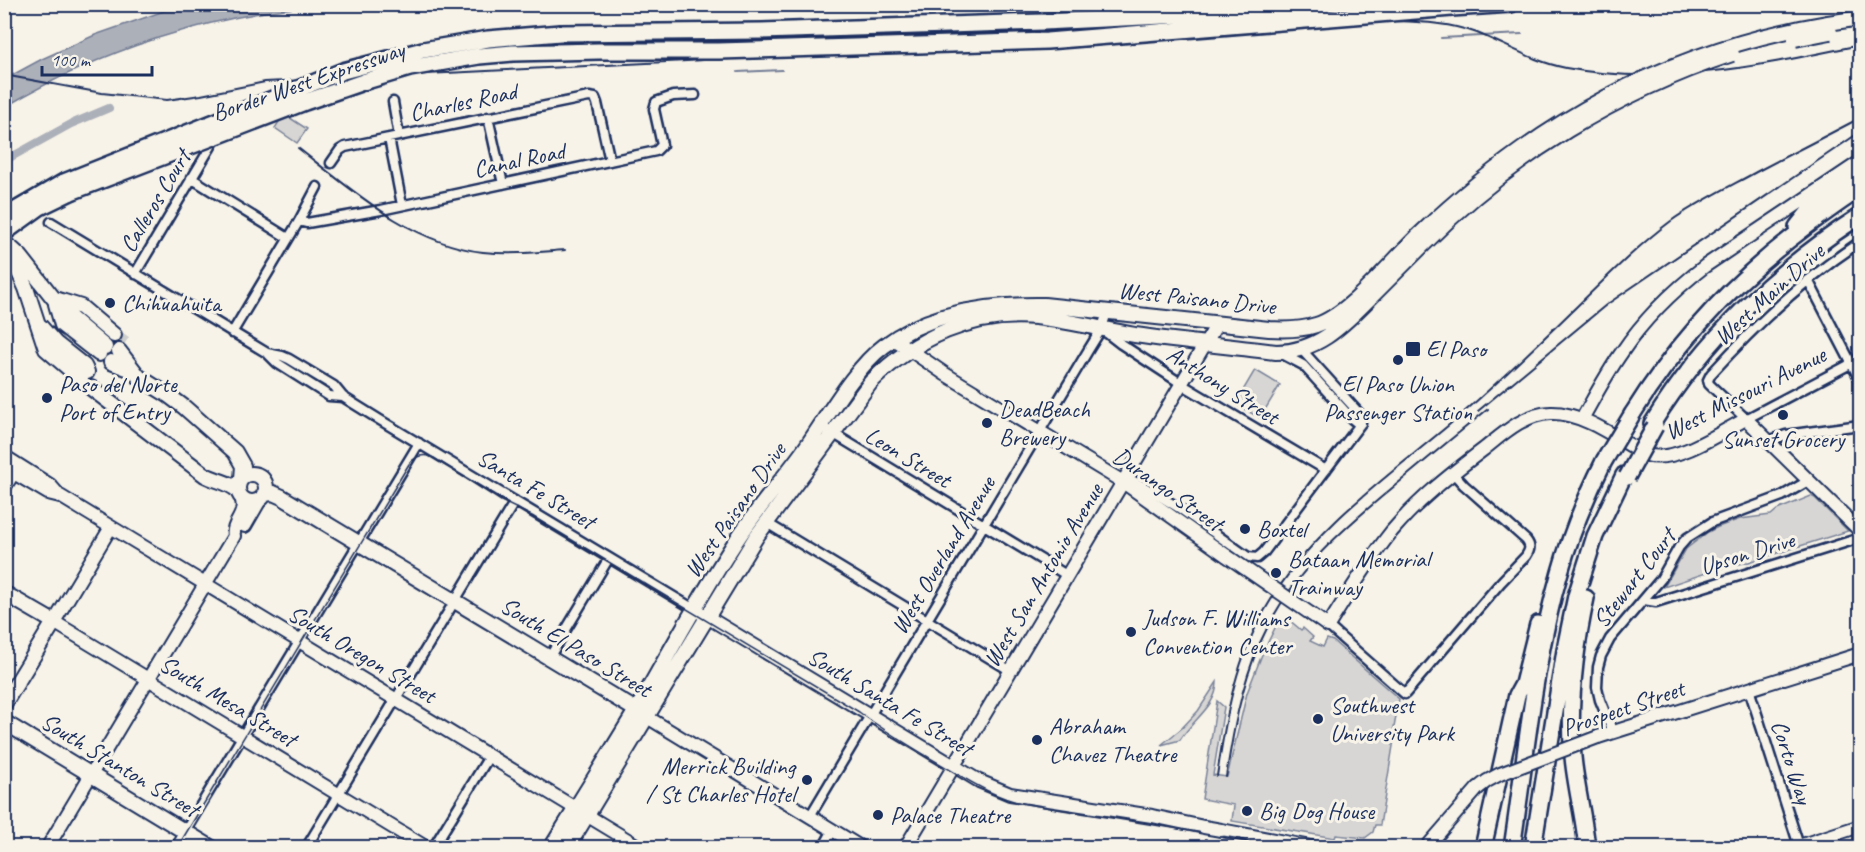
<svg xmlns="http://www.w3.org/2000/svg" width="1865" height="852" font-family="Caveat,sans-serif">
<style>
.green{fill:#d7d6d4;stroke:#798299;stroke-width:1.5}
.water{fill:#acb0b9;stroke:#727c95;stroke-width:1.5}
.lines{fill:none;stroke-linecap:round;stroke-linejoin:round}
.stream{stroke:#727c95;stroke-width:2}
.canal{stroke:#acb0b9;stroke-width:8}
.primary-tunnel{stroke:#cbcccc;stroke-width:14;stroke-dasharray:14 7;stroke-linecap:butt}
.street-casing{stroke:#1b2f5e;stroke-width:13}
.secondary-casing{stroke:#1b2f5e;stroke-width:16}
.primary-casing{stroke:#1b2f5e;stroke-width:18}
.highway-casing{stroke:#1b2f5e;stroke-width:20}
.street{stroke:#f7f3e8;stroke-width:8}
.secondary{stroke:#f7f3e8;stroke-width:12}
.primary{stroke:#f7f3e8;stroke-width:14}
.highway{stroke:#f7f3e8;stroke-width:15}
.tram{stroke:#1b2f5e;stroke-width:1.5}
.rail{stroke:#1b2f5e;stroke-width:2}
.secondary-bridge-casing{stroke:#1b2f5e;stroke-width:16;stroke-linecap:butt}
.primary-bridge-casing{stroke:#1b2f5e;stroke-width:18;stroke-linecap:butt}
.highway-bridge-casing{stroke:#1b2f5e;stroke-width:20;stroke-linecap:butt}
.secondary-bridge{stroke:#f7f3e8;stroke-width:12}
.primary-bridge{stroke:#f7f3e8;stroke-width:14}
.highway-bridge{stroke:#f7f3e8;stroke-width:15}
.poi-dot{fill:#1b2f5e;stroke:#f7f3e8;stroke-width:2}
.labels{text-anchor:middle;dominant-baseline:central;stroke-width:6;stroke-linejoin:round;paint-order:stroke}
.street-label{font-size:24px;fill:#1b2f5e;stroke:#f7f3e8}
.poi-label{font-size:24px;fill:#1b2f5e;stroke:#f7f3e8;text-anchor:start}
</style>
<rect width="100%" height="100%" fill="#f7f3e8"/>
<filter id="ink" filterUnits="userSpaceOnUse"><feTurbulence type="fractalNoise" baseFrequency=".0167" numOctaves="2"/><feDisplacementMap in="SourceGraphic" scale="12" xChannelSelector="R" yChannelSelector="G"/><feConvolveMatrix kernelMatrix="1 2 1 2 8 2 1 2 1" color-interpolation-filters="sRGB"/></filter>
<g filter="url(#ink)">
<path class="green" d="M284,114l23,15 -10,14 -22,-15z
M1255,370l25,15 -20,33 -25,-14z
M1811,496l4,2 33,33 -99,31 -25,5 -60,20 22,-38 22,-17 10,-5 22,-8 31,-4 6,-5z
M1288,619l13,11 2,-2 10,9 -3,4 13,6 4,-8 6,2 66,58 -7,40 2,1 -14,85h-5l-2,7 -8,6 -29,-3 -1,3 -103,-17 2,-16 -32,-6 15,-98 7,6 -11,68 14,2 20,-84 16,-41 13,-26z
M1217,682c0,24 -25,38 -37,58l-19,5 21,-17 16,-17z"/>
<path class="water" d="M184,4l139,1c-112,9 -222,45 -318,102v-28l37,-20 53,-24z"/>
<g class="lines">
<path class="stream" d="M1441,38l81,-4
M738,72l44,-2"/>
<path class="canal" d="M4,161l67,-37 38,-16"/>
<path class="primary-tunnel" d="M114,335l11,8"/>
<defs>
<path id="street" d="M393,102l6,34
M488,117l15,67
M389,138l13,67
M331,163l9,-13 5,-3 244,-50 6,1 2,5 13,58
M191,178l97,60
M299,221l8,2 74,-13 275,-59 6,-6 -8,-36 2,-7 17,-6 22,-1
M51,222l216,131 10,10 52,33 14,1
M1860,242c-56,37 -104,82 -149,132l-3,6 1,4 37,35 114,-60
M135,274l81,-136
M1808,280l52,100
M1103,330l18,14 67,44 138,82
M232,333l67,-112 18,-34
M1301,349l58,64 2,10
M267,353l15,3 7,3 45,27 9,11 37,23 314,189
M1282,354l21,11 49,54 5,4h4
M821,426l247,150
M1768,441l18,-6 74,-10
M1123,482l11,-1 9,5 36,22 69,49 9,1 7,-6 97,-129
M765,522l246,149
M1644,600l12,2 204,-64
M1328,626l77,68 96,-112 25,-26c4,-6 5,-10 0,-16l-62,-55 -11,-12
M549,658l60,-100
M1749,689l50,157
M1613,732l-13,-32 -3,-13 1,-20 3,-11 9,-17 51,-60 18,-32 8,-9 25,-16 70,-26 26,-15
M810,816l279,-467 13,-21 5,-16
M175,848l244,-405
M306,848l209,-347
M433,848l57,-93
M823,848l10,-18"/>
<path id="secondary" d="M894,339l51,35 178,108 104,74
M1582,419c13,-23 25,-46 40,-67 22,-33 52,-62 83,-86l155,-104
M4,456l46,29 7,8
M4,467l44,26 12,3 51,31 530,321
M4,488l14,-22
M245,526l15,-26
M111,527l-57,95 373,226
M694,609l285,172 31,13 142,22 52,11
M1311,614l17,12c20,-32 40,-65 64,-95 27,-32 59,-57 92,-82 20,-16 40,-35 67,-36 32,-1 68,27 96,42 29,9 72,-22 99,-36l111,109 3,6
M647,717l215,131
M1598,737l262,-83
M1221,830l95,18
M47,848l187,-312c-3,-14 14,-20 7,-39
M905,848l312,-524
M1426,848l52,-60
M1793,848l67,-22"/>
<path id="primary" d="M1828,23l32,-5
M4,240l22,48 20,61 35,30
M11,248l10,9 45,57 39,33
M55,299l26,8 33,28
M56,304l6,21 37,29
M40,326l15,17 29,23 3,6
M119,351l20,26 29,18 16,12 51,45 8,14 -1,12
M111,362l21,8
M91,388l114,87c11,6 25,7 33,16
M238 488a14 14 0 1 1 28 0a14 14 0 1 1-28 0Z
M264,494l9,-1 9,4 359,216
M4,593l50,29 -50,82
M4,722l208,126
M551,848c31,-50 63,-101 93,-151 30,-53 59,-106 92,-156 20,-31 44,-58 66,-88 23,-32 51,-84 82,-107 45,-34 105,-42 160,-41l225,24c16,1 32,1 47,-4 33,-10 76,-64 102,-89
M567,848l189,-311 115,-155c44,-44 102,-71 165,-65 33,4 66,12 99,18 47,7 94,11 141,17 43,0 68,-28 97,-57 17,-17 35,-35 52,-52"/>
<path id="highway" d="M1452,8l59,-4
M4,217l60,-35
M1797,227l15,-19 48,-35
M4,233l36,-26 31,-15
M1633,413c46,-74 104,-135 174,-187 18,-13 35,-26 53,-37
M1652,424c52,-84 125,-155 208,-208
M1586,598c-11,51 -18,106 -13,159 3,31 11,60 14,91
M1483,848l34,-153 6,-11 15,-60
M1512,848c14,-92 22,-187 48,-276 11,-39 26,-75 44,-111
M1533,848l33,-204 10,-48 19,-60 29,-61"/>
</defs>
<use href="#street" class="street-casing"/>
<use href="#secondary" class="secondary-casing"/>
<use href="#primary" class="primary-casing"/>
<use href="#highway" class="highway-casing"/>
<use href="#street" class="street"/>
<use href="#secondary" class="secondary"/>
<use href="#primary" class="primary"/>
<use href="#highway" class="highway"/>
<path class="tram" d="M177,848l232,-384c7,-9 15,-11 25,-6l67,43 31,15 327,196c27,20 54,36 83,53 27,16 53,33 84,39l214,35 9,3 6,6"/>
<path class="rail" d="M4,75l98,18 65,7 34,-5 64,-13 422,-21 323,-19 142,-5 244,-16c27,1 55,2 81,12 30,12 57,29 89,35 99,19 197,-3 294,-23
M298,148c55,43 114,96 185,104 28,3 55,0 82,-2
M1478,411l128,-106 254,-173
M1217,776c9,-61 19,-120 52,-173 46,-77 120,-127 187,-184 40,-34 78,-71 116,-108 32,-31 63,-63 99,-90 27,-19 58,-34 87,-50 34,-18 68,-35 102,-53
M1226,777c7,-45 15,-90 33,-132 31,-71 80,-113 138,-161 30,-25 60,-50 91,-75
M1205,848l1,-9
M1214,848l1,-7"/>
<defs>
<path id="secondary-bridge" d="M1227,556l84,58
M1478,788l9,-7 13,-7 98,-37
M1204,827l17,3"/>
<path id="primary-bridge" d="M1795,39l35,-7
M1418,236c118,-113 248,-186 410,-213
M1425,243c86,-87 192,-151 307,-189"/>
<path id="highway-bridge" d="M64,182l279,-111 80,-21 65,-11 72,-6 201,-2 283,-9 178,-9 97,-9
M71,192l234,-90 58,-20 47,-14 69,-12 34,-3 86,-2h120l328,-10 405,-33
M1604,461l29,-48
M1627,477l28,-51"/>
</defs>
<use href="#secondary-bridge" class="secondary-bridge-casing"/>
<use href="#primary-bridge" class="primary-bridge-casing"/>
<use href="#highway-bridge" class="highway-bridge-casing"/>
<use href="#secondary-bridge" class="secondary-bridge"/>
<use href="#primary-bridge" class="primary-bridge"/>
<use href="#highway-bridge" class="highway-bridge"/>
</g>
</g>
<g class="poi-dot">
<circle cx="110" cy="303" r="6"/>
<rect x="1405" y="341" width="16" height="16" rx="3"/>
<circle cx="1398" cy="360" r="6"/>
<circle cx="47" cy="398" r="6"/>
<circle cx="1783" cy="415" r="6"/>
<circle cx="987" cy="423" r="6"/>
<circle cx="1245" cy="529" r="6"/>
<circle cx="1276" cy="573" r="6"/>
<circle cx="1131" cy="632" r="6"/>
<circle cx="1318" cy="719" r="6"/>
<circle cx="1037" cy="740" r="6"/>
<circle cx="807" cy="780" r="6"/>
<circle cx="1247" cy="811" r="6"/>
<circle cx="878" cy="815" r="6"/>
</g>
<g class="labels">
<g class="street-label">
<text transform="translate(308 81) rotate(-19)">Border West Expressway</text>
<text transform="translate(463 102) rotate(-12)">Charles Road</text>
<text transform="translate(519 160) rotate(-12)">Canal Road</text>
<text transform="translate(155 201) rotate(-59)">Calleros Court</text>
<text transform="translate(1769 294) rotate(-42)">West Main Drive</text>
<text transform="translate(1197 298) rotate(6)">West Paisano Drive</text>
<text transform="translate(1223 385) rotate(32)">Anthony Street</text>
<text transform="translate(1745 393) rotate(-27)">West Missouri Avenue</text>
<text transform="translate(908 457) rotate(31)">Leon Street</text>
<text transform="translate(536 489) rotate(31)">Santa Fe Street</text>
<text transform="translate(1168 489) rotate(35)">Durango Street</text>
<text transform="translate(735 510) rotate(-55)">West Paisano Drive</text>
<text transform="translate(1747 553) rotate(-17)">Upson Drive</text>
<text transform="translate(943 555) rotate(-59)">West Overland Avenue</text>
<text transform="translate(1043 575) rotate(-59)">West San Antonio Avenue</text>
<text transform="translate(1634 578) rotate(-52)">Stewart Court</text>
<text transform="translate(576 647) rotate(31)">South El Paso Street</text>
<text transform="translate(362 654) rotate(31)">South Oregon Street</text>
<text transform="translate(228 701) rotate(31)">South Mesa Street</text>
<text transform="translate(890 702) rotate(31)">South Santa Fe Street</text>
<text transform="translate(1623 708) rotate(-19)">Prospect Street</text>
<text transform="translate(1792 762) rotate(72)">Corto Way</text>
<text transform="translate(120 765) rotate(31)">South Stanton Street</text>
</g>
<g class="poi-label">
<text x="122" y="303">Chihuahuita</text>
<text x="1426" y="349">El Paso</text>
<text x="59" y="384">Paso del Norte<tspan x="59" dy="28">Port of Entry</tspan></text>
<text x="1398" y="384" text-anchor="middle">El Paso Union<tspan x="1398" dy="28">Passenger Station</tspan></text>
<text x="999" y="409">DeadBeach<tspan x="999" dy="28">Brewery</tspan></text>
<text x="1783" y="439" text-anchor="middle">Sunset Grocery</text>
<text x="1257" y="529">Boxtel</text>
<text x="1288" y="559">Bataan Memorial<tspan x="1288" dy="28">Trainway</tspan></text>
<text x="1143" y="618">Judson F. Williams<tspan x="1143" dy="28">Convention Center</tspan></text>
<text x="1330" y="705">Southwest<tspan x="1330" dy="28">University Park</tspan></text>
<text x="1049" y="726">Abraham<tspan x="1049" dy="28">Chavez Theatre</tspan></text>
<text x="795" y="766" text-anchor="end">Merrick Building<tspan x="795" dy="28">/ St Charles Hotel</tspan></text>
<text x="1259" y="811">Big Dog House</text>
<text x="890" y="815">Palace Theatre</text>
</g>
</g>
<rect width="1865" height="852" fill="none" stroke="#f7f3e8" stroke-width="24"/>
<rect x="12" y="12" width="1841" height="828" fill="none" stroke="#1b2f5e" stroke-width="2" filter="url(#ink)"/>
<path d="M42 66v9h110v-9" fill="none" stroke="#1b2f5e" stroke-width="3"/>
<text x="51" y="66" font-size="18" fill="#1b2f5e" stroke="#f7f3e8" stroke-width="4.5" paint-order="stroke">100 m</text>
</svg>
